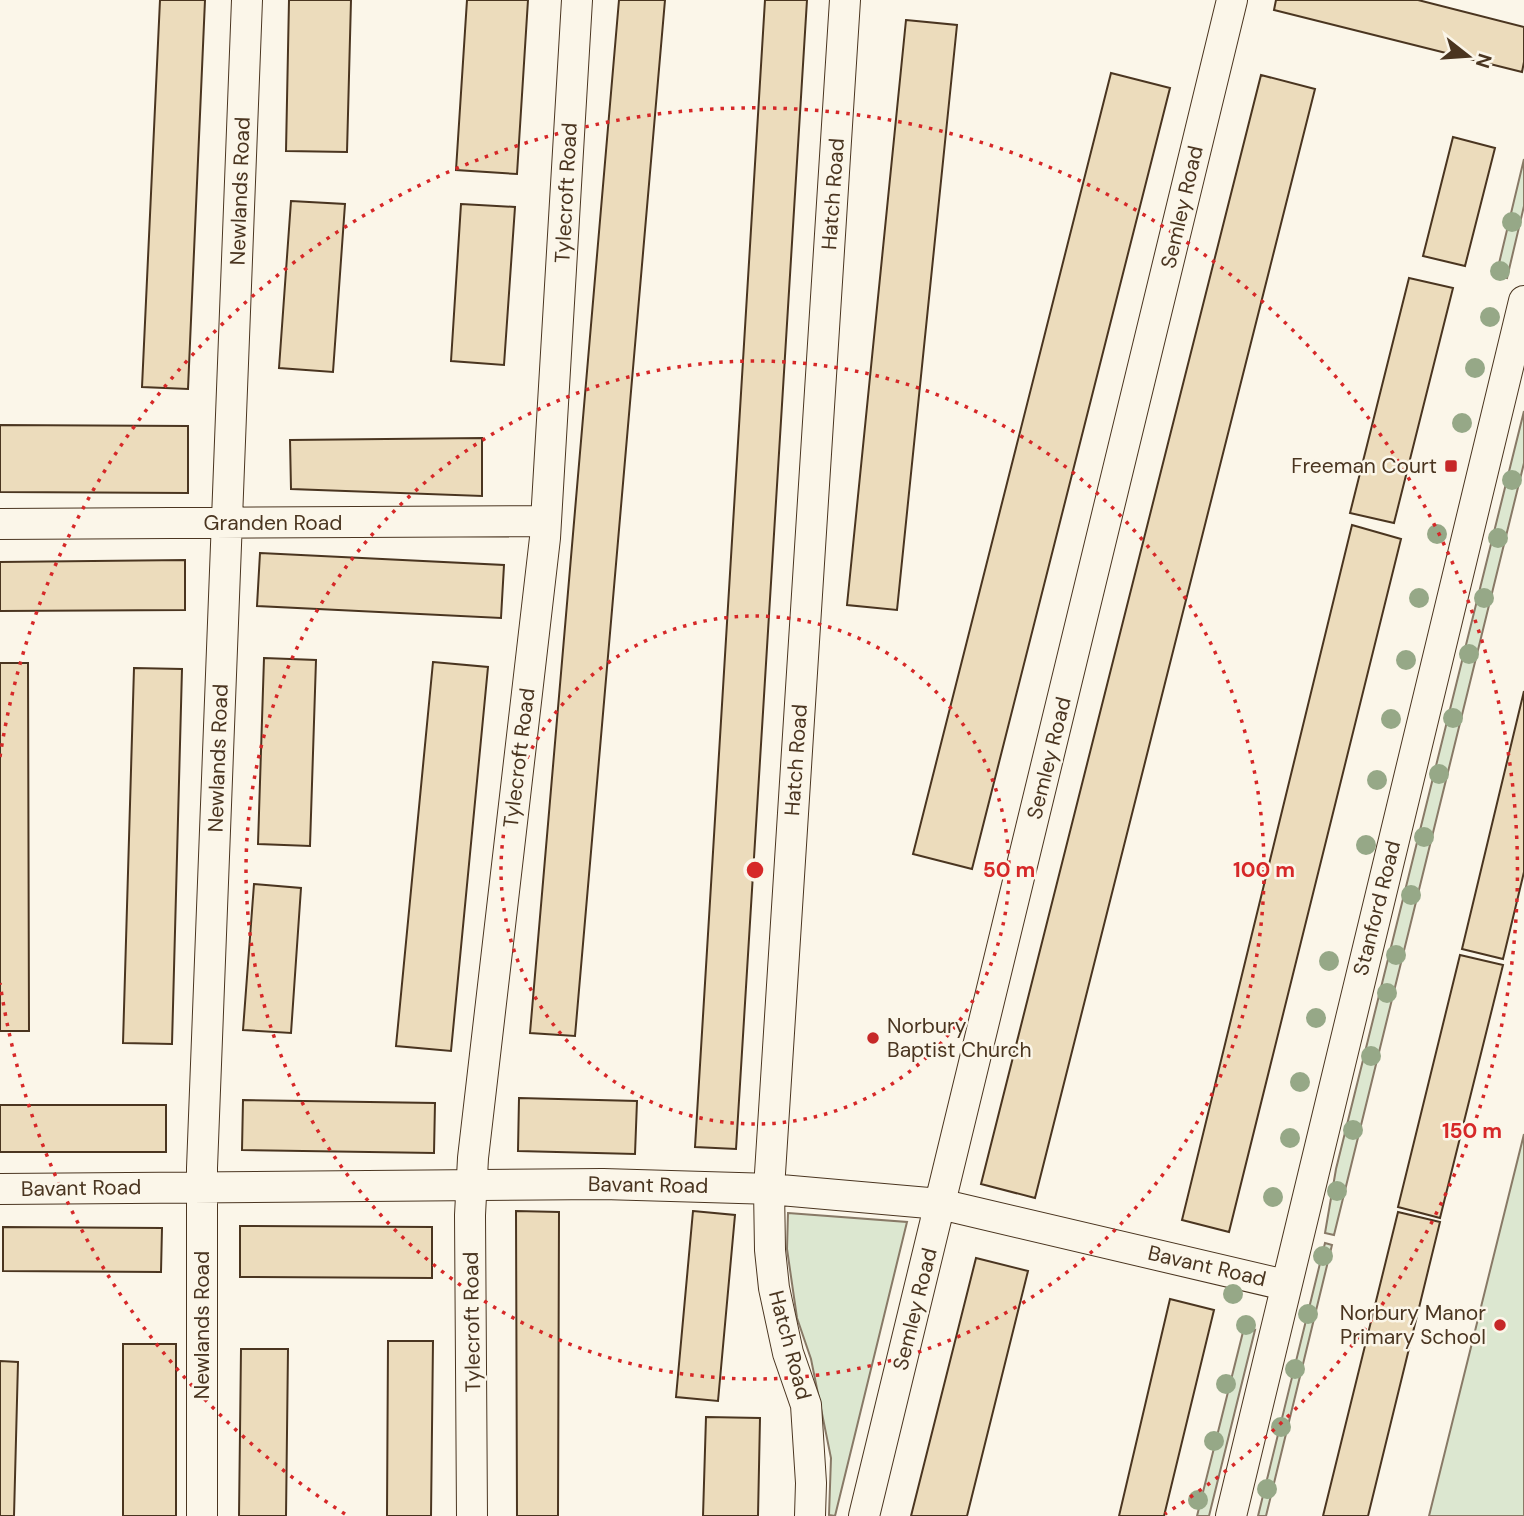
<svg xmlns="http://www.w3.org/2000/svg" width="1524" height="1516" font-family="'DM Sans',sans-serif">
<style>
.green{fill:#dce7d0;stroke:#887966;stroke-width:2}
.building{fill:#ecdcbc;stroke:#4a3520;stroke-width:2}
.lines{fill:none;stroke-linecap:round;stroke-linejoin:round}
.street-casing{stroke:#4a3520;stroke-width:32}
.street{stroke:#fbf6e9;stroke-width:30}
.tree{fill:#96a887}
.ring{fill:none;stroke:#d62828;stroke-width:3.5;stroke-dasharray:3.5 7}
.poi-dot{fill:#c62828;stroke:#fbf6e9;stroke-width:2.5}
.labels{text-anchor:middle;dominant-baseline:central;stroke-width:5;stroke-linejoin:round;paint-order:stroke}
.street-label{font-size:21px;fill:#4a3520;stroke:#fbf6e9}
.poi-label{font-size:21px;fill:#4a3520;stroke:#fbf6e9;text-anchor:end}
.centre{fill:#d62828;stroke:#fbf6e9;stroke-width:3.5}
.ring-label{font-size:21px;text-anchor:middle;font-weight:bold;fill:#d62828;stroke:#fbf6e9;stroke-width:5;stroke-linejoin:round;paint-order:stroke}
</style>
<rect width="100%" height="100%" fill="#fbf6e9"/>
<path class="green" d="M1524,159v47l-17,72 -11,-2z
M1524,411v52l-190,772 -9,-2 11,-64z
M1524,1134v382h-95z
M788,1213l119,9 -72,294 -6,-1 2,-57 -20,-99 -14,-41 -10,-69z
M1325,1243l7,2 -66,271h-8z
M1255,1330l-46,186h-12l46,-184z"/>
<path class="building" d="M160,0h45l-17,389 -46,-2z
M289,0h62l-4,152 -61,-1z
M467,0h61l-11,174 -61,-4z
M619,0h46l-90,1036 -45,-3z
M765,0h42l-71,1149 -41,-2z
M1276,0h142l106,27v35l-2,10 -248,-62z
M906,20l51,5 -60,585 -50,-5z
M1111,73l59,15 -198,781 -59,-15z
M1261,75l54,14 -280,1109 -54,-14z
M1453,137l42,11 -30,118 -42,-10z
M291,201l54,3 -12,168 -54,-4z
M461,204l54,3 -11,158 -53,-4z
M1409,278l44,10 -59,235 -44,-10z
M0,425l188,1v67l-188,-1z
M482,438v58l-191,-7 -1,-49z
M1352,525l49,14 -172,693 -47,-12z
M260,553l244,12 -3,53 -244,-12z
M185,560v50l-185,1v-49z
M264,658l52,2 -6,186 -52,-2z
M433,662l55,5 -37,384 -55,-5z
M0,663h28l1,368h-29z
M134,668l48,1 -10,375 -49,-1z
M1524,691v181l-21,87 -41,-10z
M254,884l47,4 -10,145 -48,-3z
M1460,955l43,10 -63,253 -42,-11z
M519,1098l118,3 -2,53 -117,-3z
M243,1100l192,3 -1,50 -192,-3z
M0,1105h166v47h-166z
M516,1211l43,1 -1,304h-41z
M693,1211l42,4 -17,186 -42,-4z
M1398,1212l42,10 -72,294h-45z
M240,1226l192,1v51l-192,-1z
M3,1227l159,1 -1,44 -158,-1z
M976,1258l52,13 -61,245h-56z
M1170,1299l44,11 -50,206h-45z
M388,1341h45l-2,175h-44z
M123,1344h53v172h-53z
M241,1349h47l-2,167h-47z
M0,1361l18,1 -4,154h-14z
M706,1417l54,1 -2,98h-55z"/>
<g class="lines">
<defs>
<path id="street" d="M0,524l545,-3
M0,1189l603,-5 166,5 171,15 345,81
M202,1516v-348l45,-1168
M472,1516l-2,-301 3,-57 72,-620 32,-538
M810,1516l1,-33 -5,-78 -18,-52 -14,-65 -4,-38 -1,-61 76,-1189
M864,1516l368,-1516
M1231,1516l293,-1215"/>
</defs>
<use href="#street" class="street-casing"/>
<use href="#street" class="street"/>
</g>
<g class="tree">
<circle cx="1512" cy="222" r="10"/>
<circle cx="1500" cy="271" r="10"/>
<circle cx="1490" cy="317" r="10"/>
<circle cx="1475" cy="368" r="10"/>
<circle cx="1462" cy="423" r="10"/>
<circle cx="1512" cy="480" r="10"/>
<circle cx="1437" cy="534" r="10"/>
<circle cx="1498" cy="538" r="10"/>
<circle cx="1419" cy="598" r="10"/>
<circle cx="1484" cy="598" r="10"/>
<circle cx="1469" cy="654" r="10"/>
<circle cx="1406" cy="660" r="10"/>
<circle cx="1453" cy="718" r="10"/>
<circle cx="1391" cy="719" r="10"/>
<circle cx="1439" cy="774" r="10"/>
<circle cx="1377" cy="780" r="10"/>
<circle cx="1424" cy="837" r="10"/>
<circle cx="1366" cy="845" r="10"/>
<circle cx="1411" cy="895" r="10"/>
<circle cx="1396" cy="955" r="10"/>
<circle cx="1329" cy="961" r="10"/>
<circle cx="1387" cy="993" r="10"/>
<circle cx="1316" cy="1018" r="10"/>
<circle cx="1371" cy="1056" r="10"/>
<circle cx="1300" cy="1082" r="10"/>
<circle cx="1353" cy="1130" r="10"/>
<circle cx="1290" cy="1138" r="10"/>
<circle cx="1337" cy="1191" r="10"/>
<circle cx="1273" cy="1197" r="10"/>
<circle cx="1323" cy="1256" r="10"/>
<circle cx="1233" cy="1294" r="10"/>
<circle cx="1308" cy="1314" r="10"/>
<circle cx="1246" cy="1325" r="10"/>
<circle cx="1295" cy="1369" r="10"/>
<circle cx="1226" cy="1384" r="10"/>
<circle cx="1281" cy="1427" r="10"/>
<circle cx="1214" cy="1441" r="10"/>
<circle cx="1267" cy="1489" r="10"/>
<circle cx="1198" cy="1500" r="10"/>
</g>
<g class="ring">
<circle cx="755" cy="870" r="254"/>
<circle cx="755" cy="870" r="509"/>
<path d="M345 1514A763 763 0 0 1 0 983M0 757A763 763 0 1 1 1165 1514"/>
</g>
<g class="poi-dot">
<rect x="1444" y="459" width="14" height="14" rx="3.5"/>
<circle cx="873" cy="1038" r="7"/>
<circle cx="1500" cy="1325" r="7"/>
</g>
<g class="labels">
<g class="street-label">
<text transform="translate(240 191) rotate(-88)">Newlands Road</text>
<text transform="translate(566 193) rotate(-87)">Tylecroft Road</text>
<text transform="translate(833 194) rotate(-86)">Hatch Road</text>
<text transform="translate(1182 207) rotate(-77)">Semley Road</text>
<text x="273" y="523">Granden Road</text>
<text transform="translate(218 758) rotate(-88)">Newlands Road</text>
<text transform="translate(519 758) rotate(-83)">Tylecroft Road</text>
<text transform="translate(1049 758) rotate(-76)">Semley Road</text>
<text transform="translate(796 760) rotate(-86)">Hatch Road</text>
<text transform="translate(1377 908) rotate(-76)">Stanford Road</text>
<text transform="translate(648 1185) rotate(1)">Bavant Road</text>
<text transform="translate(81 1188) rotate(-1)">Bavant Road</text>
<text transform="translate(1207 1266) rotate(13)">Bavant Road</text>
<text transform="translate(915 1309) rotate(-76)">Semley Road</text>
<text transform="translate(472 1322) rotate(-91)">Tylecroft Road</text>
<text transform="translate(202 1325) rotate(-90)">Newlands Road</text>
<text transform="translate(790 1345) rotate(75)">Hatch Road</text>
</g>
<g class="poi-label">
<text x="1437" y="466">Freeman Court</text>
<text x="887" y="1026" text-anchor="start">Norbury<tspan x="887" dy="24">Baptist Church</tspan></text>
<text x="1486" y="1313">Norbury Manor<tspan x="1486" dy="24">Primary School</tspan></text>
</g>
</g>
<circle cx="755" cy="870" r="10" class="centre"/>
<g class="ring-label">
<text x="1009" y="877">50 m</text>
<text x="1264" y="877">100 m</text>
<text x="1472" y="1138">150 m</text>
</g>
<g transform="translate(1468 56) rotate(107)" stroke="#fbf6e9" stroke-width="5" paint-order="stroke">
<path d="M0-5L12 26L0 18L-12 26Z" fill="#4a3520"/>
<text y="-10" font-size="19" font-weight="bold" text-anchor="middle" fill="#4a3520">N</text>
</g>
</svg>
